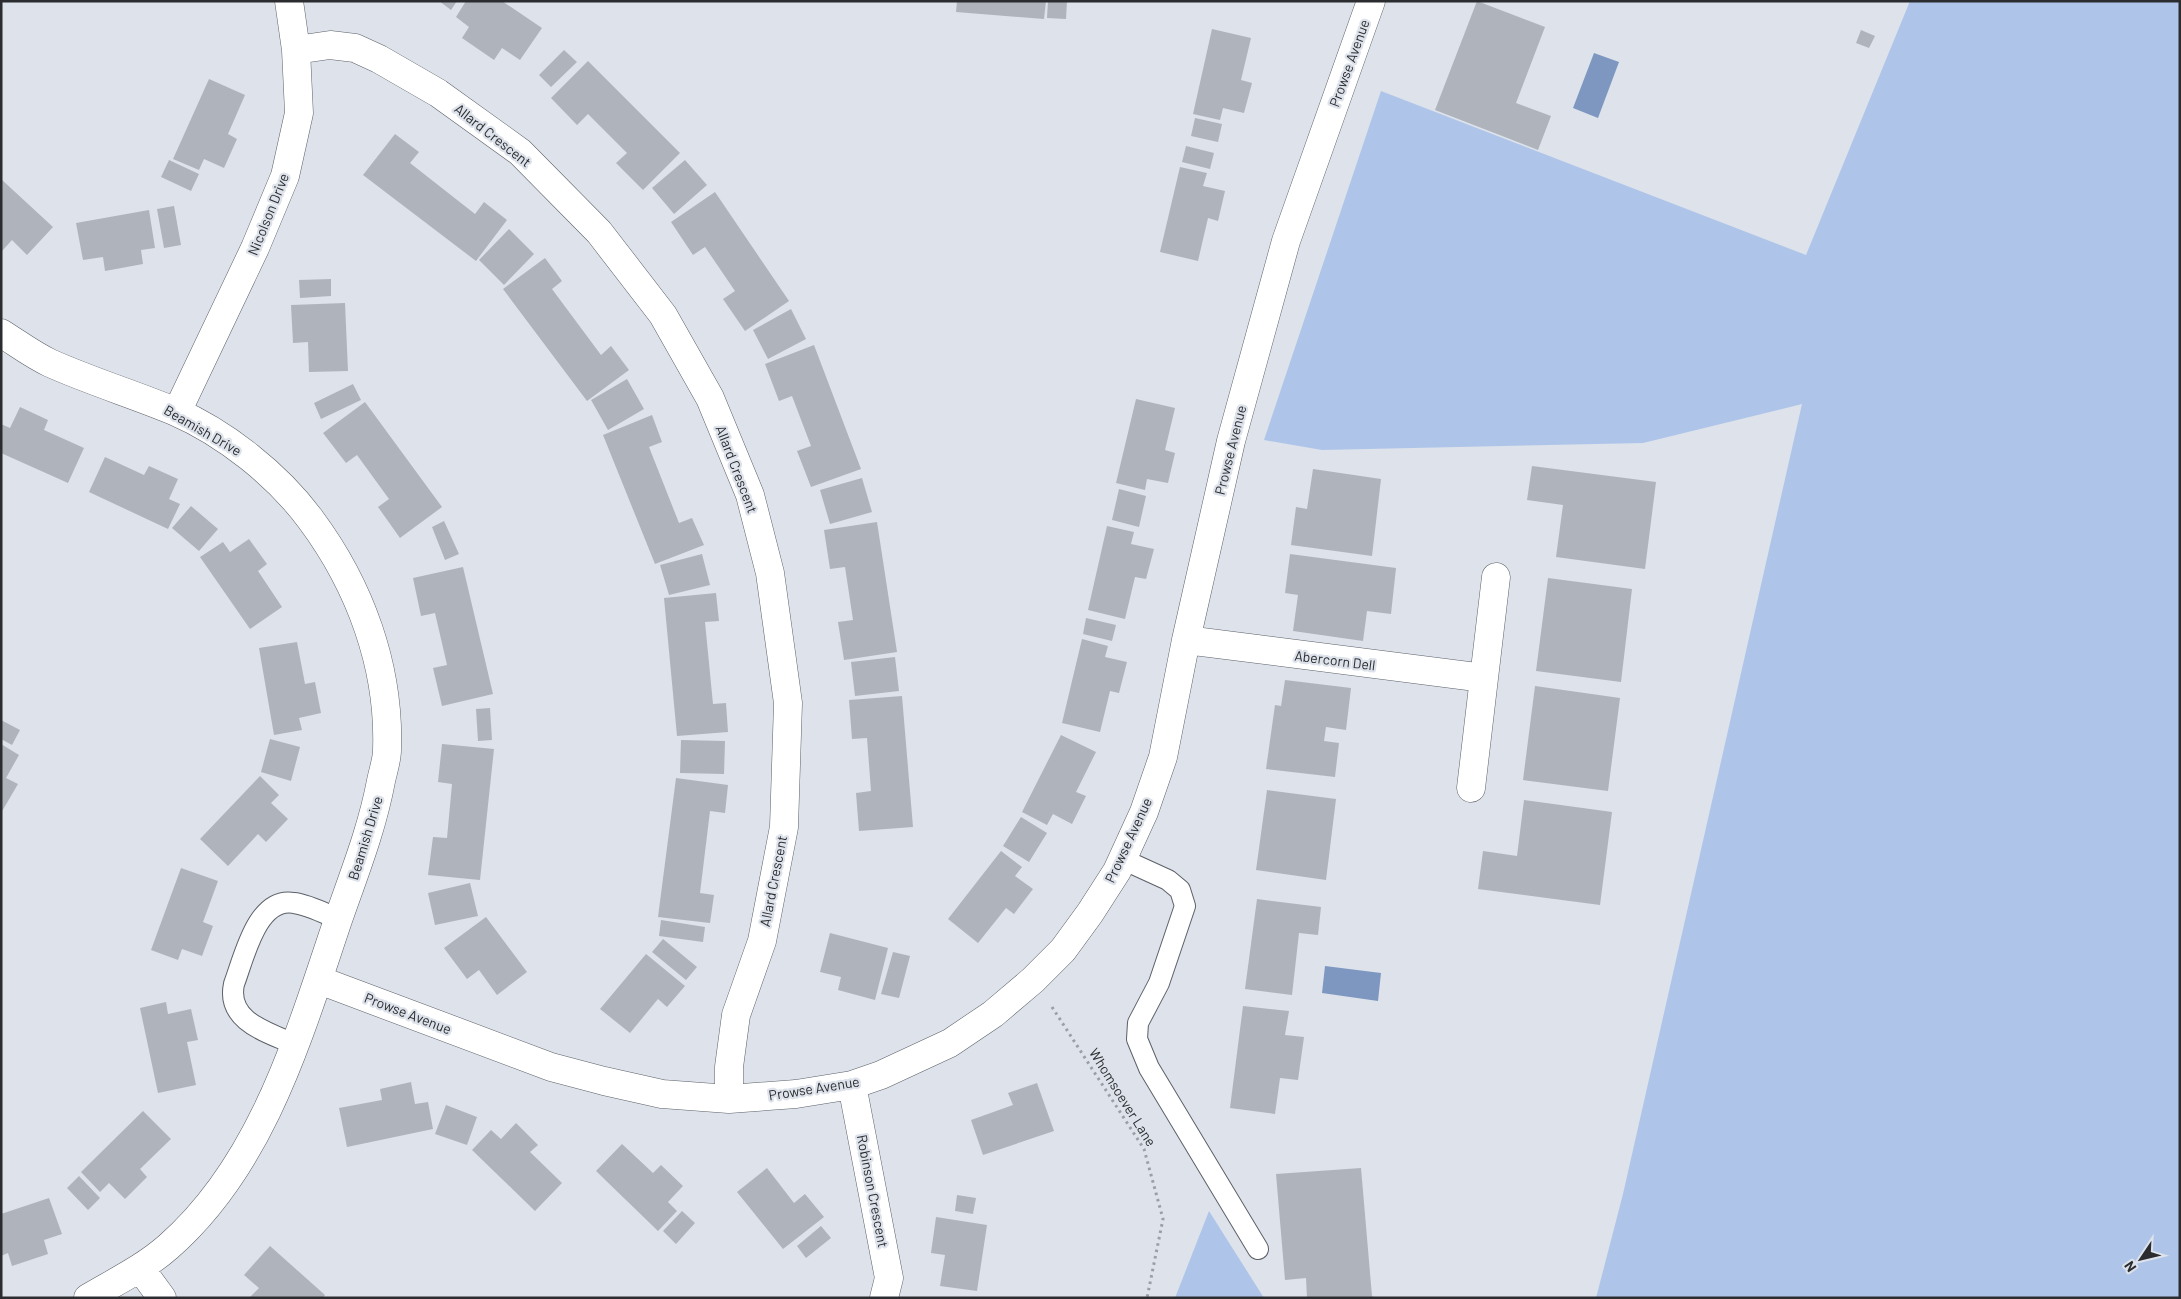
<svg xmlns="http://www.w3.org/2000/svg" width="2181" height="1299" font-family="Barlow,sans-serif">
<style>
.green{fill:#aec5e9}
.water{fill:#7d97c0}
.building{fill:#afb4bc}
.lines{fill:none;stroke-linecap:round;stroke-linejoin:round}
.service-casing{stroke:#5c6168;stroke-width:22}
.minor-casing{stroke:#5c6168;stroke-width:29}
.path{stroke:#9b9fa5;stroke-width:3;stroke-dasharray:2.5 4;stroke-linecap:butt}
.service{stroke:#fff;stroke-width:20}
.minor{stroke:#fff;stroke-width:28}
.labels{text-anchor:middle;dominant-baseline:central;stroke-width:4.5;stroke-linejoin:round;paint-order:stroke}
.street-label{font-size:14px;fill:#2a2c2f;stroke:#dde2eb}
</style>
<rect width="100%" height="100%" fill="#dde2eb"/>
<path class="green" d="M1910,1h270v1297h-584l27,-104 179,-790 -159,39 -321,7 -58,-10 117,-349 425,164z
M1209,1211l55,87h-89z"/>
<path class="water" d="M1594,53l25,9 -21,56 -25,-10z
M1325,966l56,7 -3,28 -56,-8z"/>
<path class="building" d="M439,1h18l-6,9z
M466,1h36l40,27 -22,32 -18,-12 -8,12 -32,-22 7,-11 -13,-10z
M957,1h89l-2,18 -88,-7z
M1048,1h19l-1,18 -19,-1z
M1477,1l68,26 -29,76 35,13 -13,34 -103,-40z
M1212,29l39,9 -10,42 11,3 -8,30 -21,-5 -3,12 -27,-6z
M1861,30l14,6 -6,12 -13,-5z
M564,50l13,12 -26,25 -12,-12z
M588,61l92,92 -37,37 -27,-27 11,-10 -39,-39 -11,11 -26,-27z
M209,79l36,16 -17,39 9,5 -13,29 -20,-9 -5,11 -26,-11z
M1195,118l27,6 -4,18 -27,-6z
M395,134l24,18 -9,11 65,51 9,-12 23,18 -31,41 -113,-86z
M1186,146l28,7 -4,16 -28,-7z
M169,160l30,14 -8,17 -30,-14z
M685,160l22,25 -33,29 -22,-26z
M1180,167l27,6 -4,13 22,5 -7,30 -10,-3 -10,43 -38,-9z
M1,179l52,48 -26,28 -15,-15 -10,11 -1,-1z
M715,192l74,109 -44,30 -22,-32 12,-8 -30,-44 -12,8 -22,-33z
M174,206l7,39 -17,3 -7,-39z
M149,210l6,38 -14,2 2,14 -38,7 -2,-14 -20,3 -7,-37z
M509,229l25,25 -30,31 -25,-25z
M545,258l17,23 -10,8 49,66 10,-9 18,24 -42,31 -84,-112z
M331,279v17l-31,2 -1,-18z
M345,303l3,68 -39,1 -1,-30 -15,1 -2,-38z
M791,309l15,30 -38,20 -15,-29z
M814,345l47,124 -50,18 -14,-36 14,-5 -19,-50 -13,5 -14,-37z
M627,379l17,30 -36,21 -17,-30z
M353,384l8,16 -40,19 -7,-16z
M1136,399l39,9 -10,42 10,3 -7,30 -21,-4 -2,11 -29,-7z
M365,402l77,105 -42,31 -22,-31 11,-8 -32,-44 -11,8 -23,-30z
M20,407l28,13 -4,10 40,18 -16,35 -67,-30v-29l9,4z
M652,415l10,27 -13,5 30,76 13,-5 12,27 -49,19 -52,-129z
M105,457l39,18 5,-9 29,13 -9,20 11,5 -12,25 -79,-37z
M1532,466l124,16 -11,87 -89,-12 7,-52 -36,-5z
M1313,469l68,10 -9,77 -81,-11 5,-38 11,2z
M862,478l10,34 -42,12 -10,-34z
M1119,489l27,7 -7,31 -27,-7z
M191,506l27,23 -19,22 -27,-23z
M444,521l15,33 -14,6 -13,-33z
M877,522l20,130 -53,8 -6,-38 15,-2 -8,-53 -15,2 -6,-39z
M1107,526l27,6 -3,12 23,5 -8,30 -11,-2 -10,42 -37,-9z
M249,539l18,25 -9,7 24,36 -32,22 -50,-72 23,-15 7,10z
M702,554l8,31 -41,10 -9,-30z
M1290,554l106,14 -5,46 -24,-3 -4,30 -70,-10 5,-36 -13,-2z
M463,567l30,127 -51,12 -9,-38 14,-3 -12,-52 -14,3 -8,-38z
M1548,578l84,11 -11,93 -85,-11z
M716,593l3,28 -14,1 8,82 13,-1 2,29 -51,4 -13,-138z
M1086,618l30,7 -4,16 -29,-7z
M1082,639l26,7 -3,11 22,5 -8,31 -9,-2 -10,41 -38,-9z
M297,642l8,42 10,-2 6,31 -22,5 3,12 -28,5 -15,-87z
M895,657l4,34 -44,5 -4,-34z
M1285,680l66,8 -5,42 -20,-3 -2,14 15,2 -4,34 -69,-8 9,-64 6,1z
M1535,686l85,12 -12,93 -85,-11z
M902,696l11,131 -54,4 -3,-38 15,-2 -4,-53 -15,1 -3,-39z
M490,708l2,32 -14,1 -2,-32z
M1,720l19,10 -8,15 -11,-6z
M1061,735l35,17 -20,40 10,4 -14,28 -19,-10 -6,11 -25,-13z
M270,739l30,8 -9,34 -30,-9z
M681,740l44,1 -1,33 -44,-1z
M1,744l18,11 -13,23 12,6 -17,29z
M442,744l52,5 -14,131 -52,-5 5,-38 14,1 5,-54 -14,-2z
M260,776l19,19 -8,8 17,16 -22,23 -8,-8 -30,32 -28,-27z
M676,778l52,7 -3,28 -15,-2 -10,82 14,2 -4,28 -52,-6z
M1267,790l69,9 -10,81 -70,-10z
M1524,800l88,12 -12,93 -122,-16 5,-38 34,5z
M1021,817l26,16 -18,29 -26,-16z
M1001,851l21,16 -7,9 18,13 -19,25 -8,-6 -28,35 -30,-24z
M181,868l37,13 -15,41 10,4 -11,30 -20,-7 -4,11 -27,-10z
M470,883l8,33 -43,9 -7,-32z
M1257,899l64,8 -3,28 -19,-2 -7,62 -47,-6z
M486,917l41,55 -30,23 -18,-25 -12,9 -23,-31z
M661,920l44,7 -2,15 -44,-6z
M830,933l58,15 -13,52 -37,-10 3,-13 -21,-5z
M663,939l34,28 -11,13 -34,-28z
M893,952l17,4 -11,42 -18,-4z
M646,954l39,32 -18,21 -9,-8 -28,34 -30,-24z
M166,1002l2,12 23,-5 7,31 -11,2 9,43 -38,8 -18,-85z
M1243,1006l46,5 -4,24 19,2 -6,43 -18,-2 -5,36 -45,-6z
M411,1082l4,22 13,-2 5,27 -86,18 -8,-39 43,-8 -2,-11z
M1037,1083l17,48 -71,24 -12,-35 42,-15 -5,-12z
M446,1105l31,12 -10,28 -32,-11z
M143,1111l28,28 -31,30 7,8 -22,22 -16,-16 -9,9 -19,-20z
M516,1123l22,22 -8,7 32,31 -27,28 -63,-61 19,-20 10,9z
M622,1144l31,29 8,-8 22,21 -15,16 9,9 -19,20 -62,-60z
M767,1168l27,35 11,-9 19,23 -41,32 -46,-57z
M1361,1168l11,128 3,2h-68l-1,-20 -21,2 -9,-106z
M79,1176l21,22 -12,12 -21,-22z
M957,1195l19,3 -3,16 -18,-3z
M49,1198l13,36 -18,6 4,14 -36,12 -4,-13 -7,3v-42z
M682,1211l13,12 -19,21 -13,-13z
M936,1217l51,8 -10,66 -37,-5 5,-31 -14,-2z
M821,1226l10,12 -25,20 -9,-12z
M270,1246l55,49 -2,3h-74l10,-10 -15,-13z"/>
<g class="lines">
<defs>
<path id="service" d="M1122,859l46,21 12,10 5,16 -26,77 -21,40 -1,16 12,29 109,181
M294,1044c-27,-12 -68,-23 -60,-60 10,-26 23,-88 60,-81 15,2 30,10 44,16"/>
<path id="minor" d="M296,50l34,-5 25,3 24,11 59,34 82,59 79,80 64,83 47,83 40,97 20,78 18,130 -4,124 -22,114 -26,74 -7,52v32
M1,333c16,10 32,22 49,30 40,18 83,31 124,48 51,22 104,64 137,109 49,66 79,147 76,230 0,10 -4,21 -6,31 -9,48 -27,93 -43,139 -39,115 -75,244 -170,327 -24,21 -53,35 -80,51
M177,412l78,-164 30,-72 14,-63 -3,-63 -7,-49
M1186,640l298,38 -13,110
M1484,678l12,-101
M319,980l232,87 53,14 58,13 67,5 67,-5 56,-9 29,-10 69,-32 43,-29 40,-34 30,-30 27,-37 27,-42 27,-59 19,-55 23,-117 45,-199 55,-200 85,-240
M852,1085l37,193 -5,20
M140,1268l22,30"/>
</defs>
<use href="#service" class="service-casing"/>
<use href="#minor" class="minor-casing"/>
<path class="path" d="M1052,1007l92,142 19,70 -16,79"/>
<use href="#service" class="service"/>
<use href="#minor" class="minor"/>
</g>
<g class="labels">
<g class="street-label">
<text transform="translate(1349 63) rotate(-70)">Prowse Avenue</text>
<text transform="translate(493 135) rotate(38)">Allard Crescent</text>
<text transform="translate(268 214) rotate(-68)">Nicolson Drive</text>
<text transform="translate(203 430) rotate(30)">Beamish Drive</text>
<text transform="translate(1230 450) rotate(-76)">Prowse Avenue</text>
<text transform="translate(737 469) rotate(69)">Allard Crescent</text>
<text transform="translate(1335 660) rotate(7)">Abercorn Dell</text>
<text transform="translate(365 838) rotate(-73)">Beamish Drive</text>
<text transform="translate(1128 840) rotate(-65)">Prowse Avenue</text>
<text transform="translate(773 881) rotate(-79)">Allard Crescent</text>
<text transform="translate(408 1013) rotate(21)">Prowse Avenue</text>
<text transform="translate(814 1088) rotate(-9)">Prowse Avenue</text>
<text transform="translate(1123 1097) rotate(58)">Whomsoever Lane</text>
<text transform="translate(873 1191) rotate(79)">Robinson Crescent</text>
</g>
</g>
<rect width="2181" height="1299" fill="none" stroke="#2a2c2f" stroke-width="5"/>
<g transform="translate(2141 1259) rotate(235)" stroke="#dde2eb" stroke-width="4" paint-order="stroke">
<path d="M0-4L9 19L0 12L-9 19Z" fill="#2a2c2f"/>
<text y="-8" font-size="14" font-weight="bold" text-anchor="middle" fill="#2a2c2f">N</text>
</g>
</svg>
